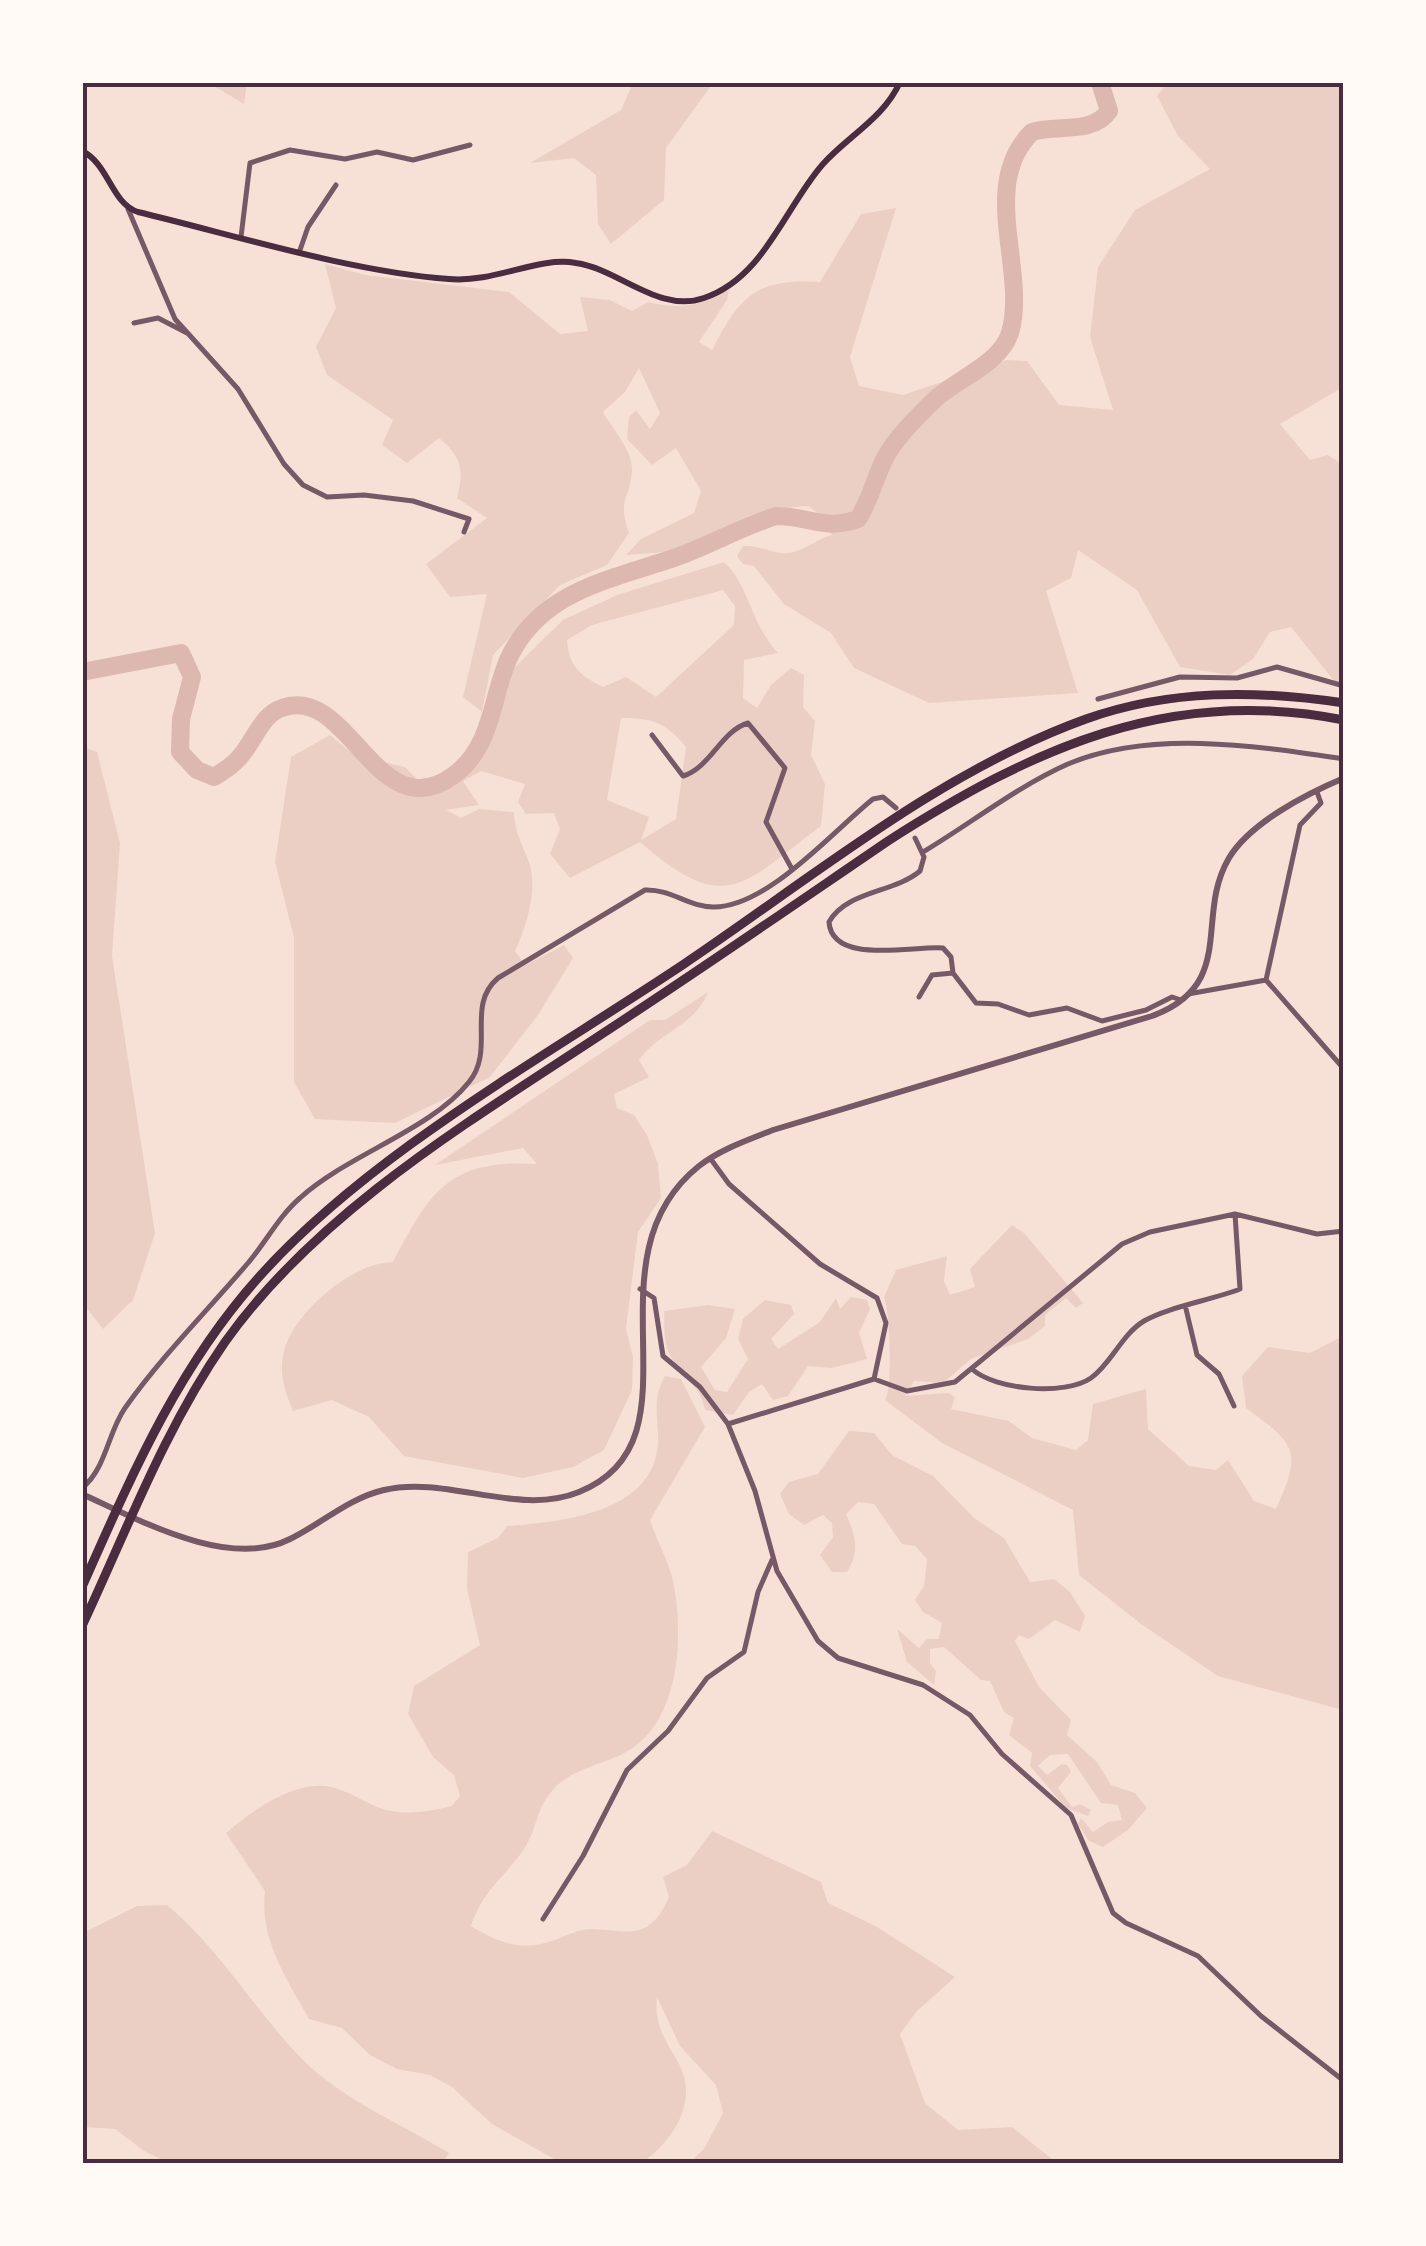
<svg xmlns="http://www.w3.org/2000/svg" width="1426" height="2246" font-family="'Alegreya Sans',sans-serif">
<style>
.green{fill:#ebcfc5;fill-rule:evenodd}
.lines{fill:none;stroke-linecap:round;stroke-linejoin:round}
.river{stroke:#dcb8b0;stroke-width:18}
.minor{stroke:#755966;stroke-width:5}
.tertiary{stroke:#755966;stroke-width:6}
.secondary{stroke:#4a2c40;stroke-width:6}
.motorway{stroke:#4a2c40;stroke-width:9}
.neatline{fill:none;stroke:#4a2c40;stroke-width:4}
</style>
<rect width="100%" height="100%" fill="#f7e1d7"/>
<path class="green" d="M209,83h38l-3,21z
M633,83h80l-47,65 -2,52 -53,44 -13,-20 -2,-49 -22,-17 -44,5 91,-53z
M1167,83h176v304l-63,37 30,36 18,-5 15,10v227l-52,-65 -21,5 -17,27 -23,16 -50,-8 -43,-77 -59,-40 -7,28 -25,13 32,102 -149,10 -75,-35 -23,-35 -47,-29 -30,-38 -11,-2 -6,-8 6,-10c17,-1 26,7 41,7 17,1 32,-14 48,-18l-10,-19 -14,-10 -23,2 -118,44 -41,3 15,-16 53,-26 7,-22 -25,-43 -24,17 -25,-26 2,-22 7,-7 14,19 10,-16 -21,-45 -14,24 -22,20c9,16 30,39 29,58 -2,32 -15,27 -3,63l-22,32 -47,20 -67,70 -11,57 -19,-15 24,-103 -37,3 -24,-33 61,-46 -30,-20c7,-28 5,-41 -18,-60l-32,25 -25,-18 11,-25 -66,-45 -11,-28 20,-39 -11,-44 40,11 144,17 51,42 28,-3 -8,-34 30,3 22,11 16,-9c32,8 53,4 81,-12l-2,10 -28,42 13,8c28,-54 44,-72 108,-68l41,-68 35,-6 -46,149 9,29 44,9 104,-35 20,1 32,44 54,5 -23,-73 8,-70 37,-57 75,-41 -32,-33 -21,-40z
M724,562c26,24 25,59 54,91l-34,7 -1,38 14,10 14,-23 20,-17 13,7 -1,32 12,14 -4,34 14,29 -4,42c-79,59 -95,91 -181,16l-70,36 -20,-24 10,-25 -6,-16 -28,1 -8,-12 7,-18 -44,-13 -18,10 16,24 -33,5 15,8 18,-9 35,3c1,20 6,27 13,45 13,28 0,68 -12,94l10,14 39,-20 9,13 -35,57 -48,62 -95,46 -80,-4 -21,-37v-144l-19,-76 16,-105 39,-22 25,21 50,11 28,29 -14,-16 48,-10 31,-49 16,-53 49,-48 54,-25zM723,590l12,16 -1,19 -78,72 -30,-20 -23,10c-23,-12 -34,-20 -36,-47l25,-15zM621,718c32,0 44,4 65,29l-10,72 -35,21 8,-23 -42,-17z
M83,747l14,5 23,91 -8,113 43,277 -22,67 -30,29 -21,-27z
M708,992c-13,34 -48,39 -69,68l10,17 -35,17 3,14 17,7 13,20 11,29 3,34 -23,34 -12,97 7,28 -1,33 -28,60 -31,17 -50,11 -119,-22 -35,-39 -37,-17 -39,11c-8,-20 -15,-38 -9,-60 10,-39 69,-89 109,-89 38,-72 56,-103 144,-98l-14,-16 -88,17 215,-145h15z
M1012,1225l12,8 59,70 -7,5 -10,-10 -21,17v11l-17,13 -57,20 -28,24 -29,-2 -9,15 43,-3 7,4 -4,12 58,12 23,17 44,12 12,-10 5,-36 53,-15 2,40 41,37 27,4 12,-10 26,41 22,8c27,-59 19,-65 -30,-101l-4,-32 26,-29 42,6 33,-17v374l-125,-34 -77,-52 -62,-49 -6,-65 -131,-67 -57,-43c8,-11 5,-90 -1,-103l12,-27 51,-14 -3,25 6,14 25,-8 -5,-18z
M851,1297l16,3 3,9 -11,24 8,26 -35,9 -24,-2 -20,30 -15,4 -11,-16 -13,8 -16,23 -28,-5c-5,-26 -25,-34 -36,-57 -6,-12 -4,-28 -5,-42l44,-6 27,4 -9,29 -25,29 14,23 12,2 21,-33 -10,-20 5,-20 22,-19 26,5 3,9 -23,25 7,10 42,-27 16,-24 4,11z
M665,1376l16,3 24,48 -55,93c6,19 17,38 22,57 13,53 9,146 -46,175 -25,14 -55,16 -74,39 -17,19 -15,41 -30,61 -20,27 -40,40 -51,74 33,20 54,26 89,12 9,-4 21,-9 31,-9 37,1 58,14 78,-32l-6,-20 24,-12 25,-34 109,51 7,21 49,24 78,50 -39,35 -16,22 25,69 33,27 54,-3 45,36h-368l15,-14 19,-36 -7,-28 -36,-39 -23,-49c-3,27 8,43 21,65 22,39 -5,79 -36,101h-81l-69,-39 -40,-37 -22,-12 -33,-6 -27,-14 -28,-27 -33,-9c-23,-41 -50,-81 -44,-128l-39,-58c25,-22 70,-54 105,-46 15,3 30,13 44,19 25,11 52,6 77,0l8,-10 -6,-21 -21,-18 -25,-43 6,-28 66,-41 -13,-56 1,-37 30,-14 9,-12c52,-4 147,-12 151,-83 1,-26 -7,-42 7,-67z
M849,1431l25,2 18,22 41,21 41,42 30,20 26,44 24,-3 16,13 15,24 -5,16 -25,-12 -26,19 -10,-4 -4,6 24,46 32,33 -4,15 30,27 14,23 24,8 12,15 -19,22 -25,17 -14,-6 -11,-17 3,-6 12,14 15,-10 14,-2 -4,-15 -17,-2 -33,-49 -18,1 -12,11 9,9 15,-11 5,1 4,7 -13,16 14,19 8,-3 11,6 -3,6 -22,-8 -36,-42 2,-13 -23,-18 5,-17 -10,-6 -14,-31 -9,-1 -37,-33 -14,2v14l6,8 -2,14 -27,-23 -10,-33 22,19 8,-9h12l3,-16 -19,-11 -8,-12 9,-14 3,-27 -12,-13 -13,-2 -28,-40 -16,-2 -12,12c10,23 14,36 1,58h-15l-12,-17 13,-18 -1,-14 -9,-8 -19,10 -15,-11 -9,-20 9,-12 29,-8z
M167,1905c52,43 86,103 133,152 41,42 98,65 149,96l-6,10h-274l-25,-12 -29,-22 -32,-2v-194l54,-27z"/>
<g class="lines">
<path class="river" d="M82,672l99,-19 11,24 -11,42 -1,33 17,18 17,7c11,-7 21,-13 29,-24 12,-15 20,-39 39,-45 67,-25 95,124 172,67 38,-28 37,-75 54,-115 33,-73 110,-81 177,-106 30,-12 60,-28 91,-38 34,0 48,15 82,3 13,-20 17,-42 28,-63 11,-19 29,-37 45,-53 22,-23 68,-37 79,-70 18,-62 -32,-148 22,-201 25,-8 60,3 77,-21l-9,-29"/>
<path class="minor" d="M128,209l47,110 63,70 46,75 19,21 24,12 37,-2 49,6 56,18 -5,13
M241,237l9,-74 40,-13 55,9 32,-7 36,8 57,-15
M300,250l8,-23 28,-42
M134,323l24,-5 29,15
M1098,699l82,-22 57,1 40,-11 67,19
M652,735l31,41c28,-9 38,-45 65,-53l37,45 -19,54 26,47
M915,838l9,19 -4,14c-26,22 -74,20 -91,51 3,44 86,23 114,26l8,9 2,16
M923,852c47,-28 95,-66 145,-88 83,-35 189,-18 276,-5
M1266,980l78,89
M1188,994l78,-14 34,-155 21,-22 -4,-11
M919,997l13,-22 21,-2 23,30 22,1 31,11 38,-7 35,13 44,-11 26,-13 9,3
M710,1158l19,26 91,80 57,34 9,25 -12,56 33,12 48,-9 167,-138 28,-12 85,-18 82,20 27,-3
M640,1289l14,9 9,58 37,31 28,37
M1186,1309l11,46 22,19 15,32
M972,1369c23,21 93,27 119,9 21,-15 30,-43 53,-57 24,-14 68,-21 96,-32l-5,-75
M874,1379l-146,45 27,67 22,80 41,70 20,17 85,27 47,30 32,39 69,61 42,98 13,10 72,33 63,60 83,65
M82,1488c24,-19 26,-56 43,-80 36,-51 82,-97 123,-145 18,-21 31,-47 52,-65 47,-43 131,-68 169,-116 27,-33 -4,-76 29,-104l147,-88c26,-1 44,17 68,17 54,1 121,-77 160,-108l10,-2 13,11
M543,1919l40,-63 44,-86 41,-39 39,-53 37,-26 14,-60 14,-32"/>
<path class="tertiary" d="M82,1494c57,26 147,76 208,45 31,-15 59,-41 94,-49 63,-15 134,27 195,2 130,-52 1,-231 120,-326 22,-17 49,-26 74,-36l379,-114c86,-32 42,-99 77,-158 21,-35 77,-64 115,-80"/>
<path class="secondary" d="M82,151c27,13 29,52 56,61 96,23 214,60 311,67 47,4 88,-23 127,-16 43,6 83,51 128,35 60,-20 81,-91 119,-134 25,-28 61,-46 77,-82"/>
<path class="motorway" d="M82,1587c49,-110 95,-219 177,-310 111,-124 286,-220 425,-313 128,-86 255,-192 402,-245 84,-30 171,-29 258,-16
M82,1626c45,-96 82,-196 143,-284 94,-132 247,-222 380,-310 95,-62 189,-127 283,-191 144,-92 281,-156 456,-121"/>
</g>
<rect width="1426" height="2246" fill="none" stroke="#fffaf5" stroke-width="170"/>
<rect x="85" y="85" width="1256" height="2076" class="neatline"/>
</svg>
